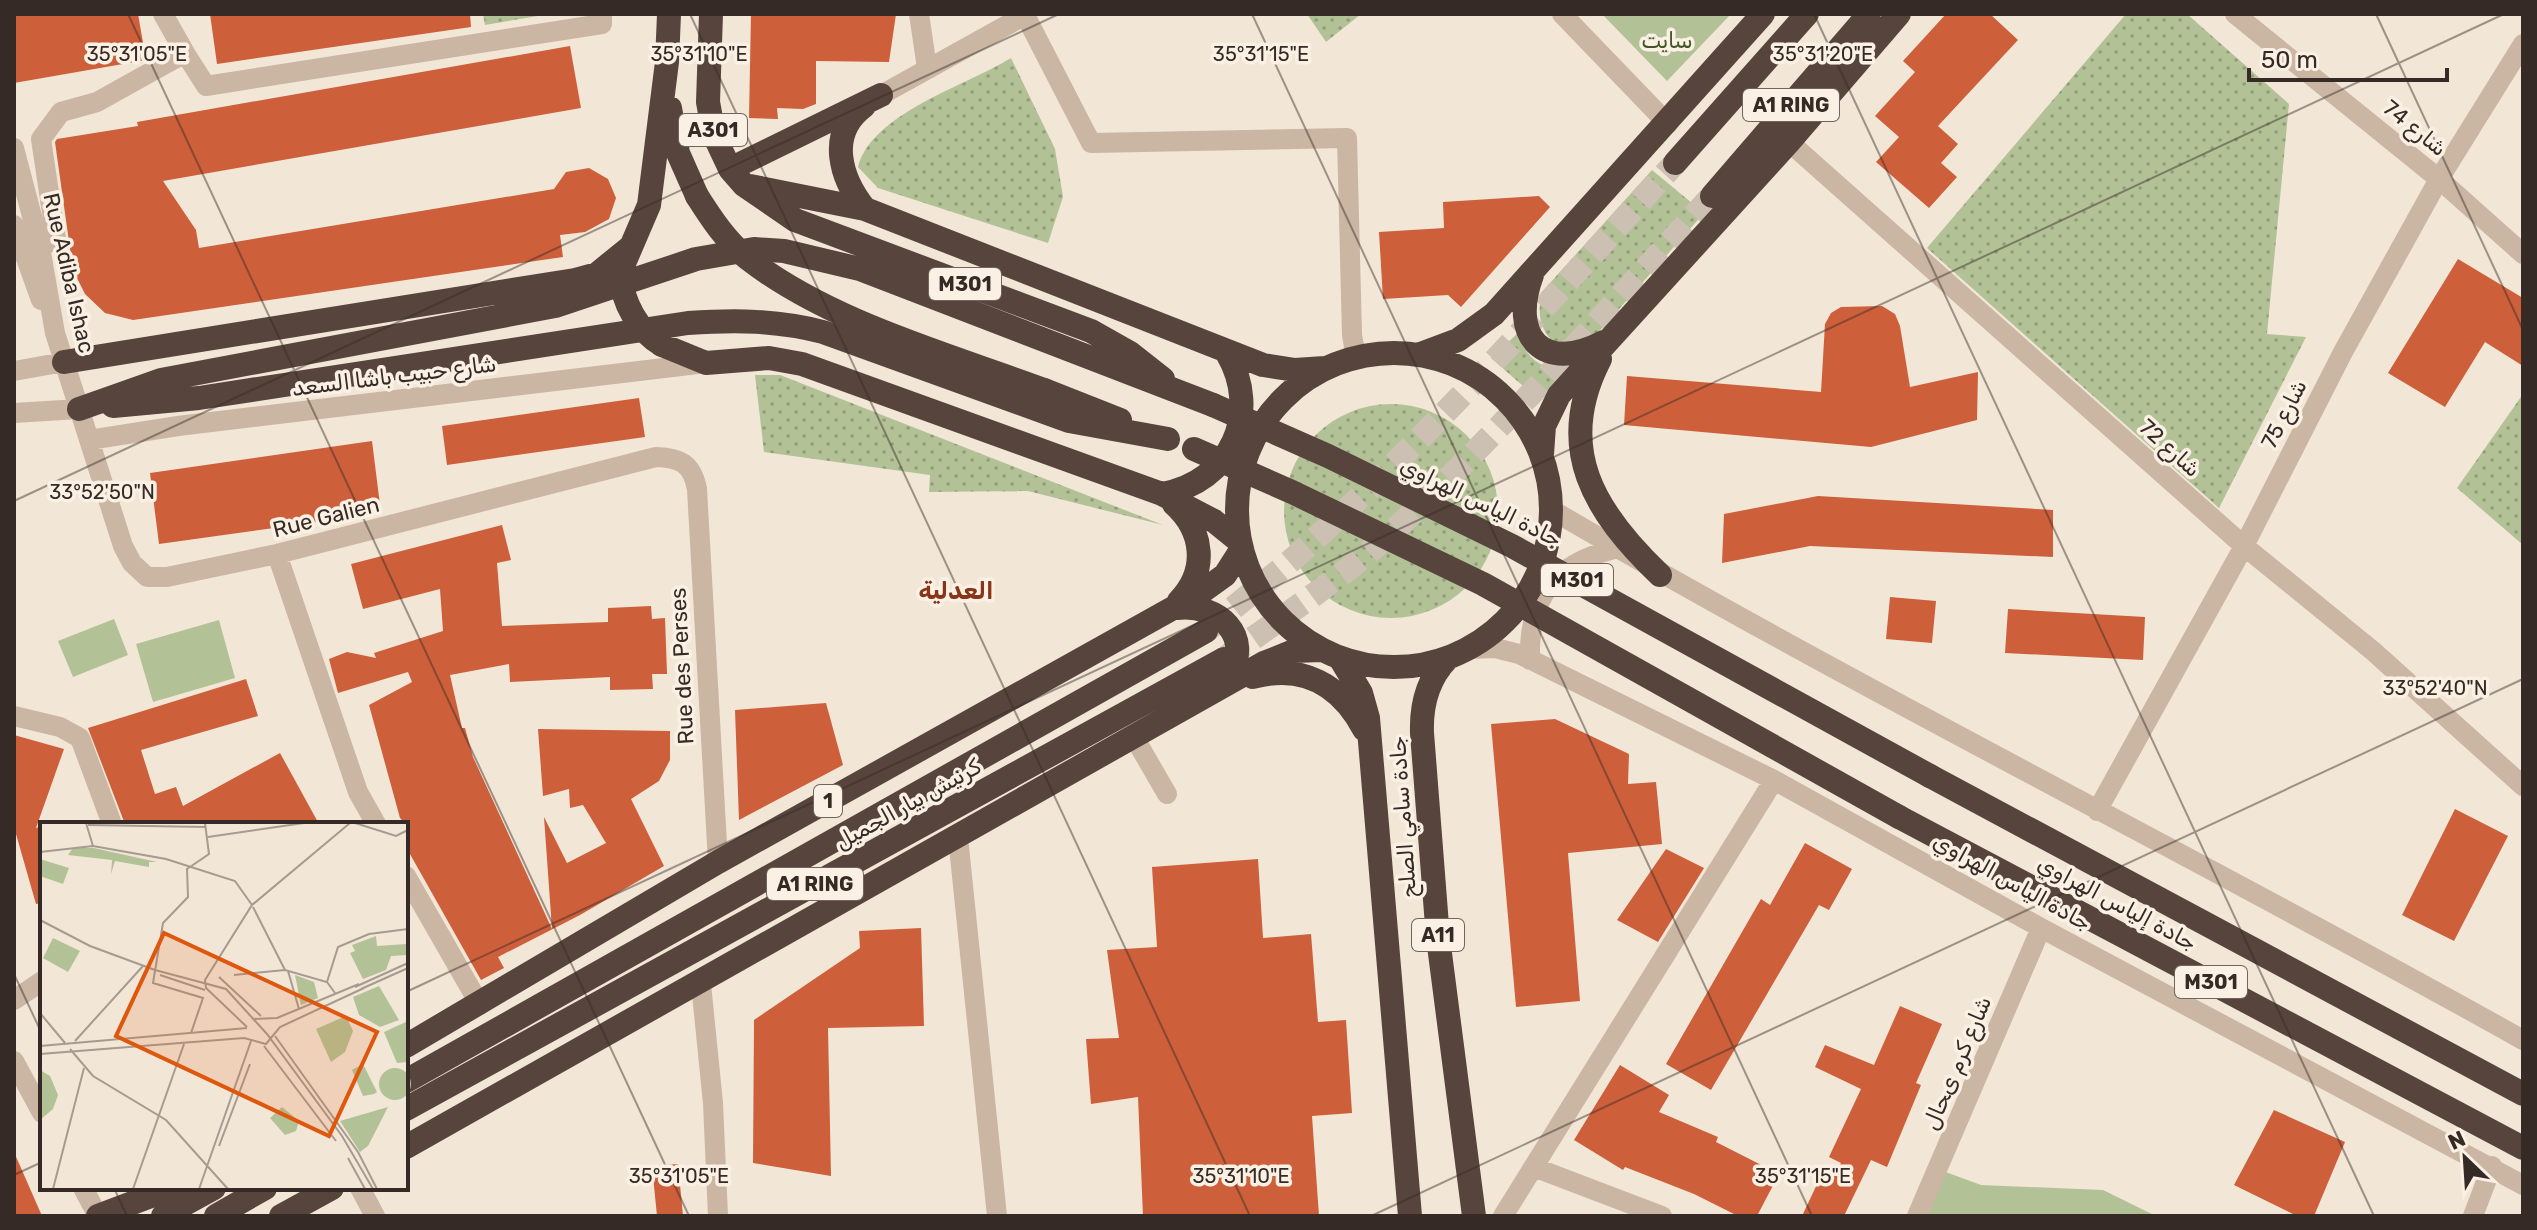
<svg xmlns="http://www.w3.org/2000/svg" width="2537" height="1230" font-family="Rubik,Cairo,sans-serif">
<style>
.grass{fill:url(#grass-dots)}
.park{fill:#b3c296}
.building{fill:#cd5f3a}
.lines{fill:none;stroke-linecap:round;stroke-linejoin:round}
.highway-tunnel{stroke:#ccc0b3;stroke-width:24;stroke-dasharray:24 12;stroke-linecap:butt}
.minor{stroke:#cbb5a3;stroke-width:20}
.highway{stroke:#57443c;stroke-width:24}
.highway-bridge{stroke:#57443c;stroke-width:24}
.ticks{fill:none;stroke:#352a25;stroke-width:2;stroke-opacity:0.45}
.labels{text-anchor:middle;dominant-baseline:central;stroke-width:7;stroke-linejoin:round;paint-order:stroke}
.shield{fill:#faf0e3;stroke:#70655e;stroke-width:2}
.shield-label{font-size:20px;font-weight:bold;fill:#352a25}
.park-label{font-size:22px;fill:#445528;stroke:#faf0e3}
.street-label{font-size:22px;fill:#352a25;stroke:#faf0e3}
.neighbourhood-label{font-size:24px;font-weight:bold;fill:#89351a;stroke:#faf0e3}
.inset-road{fill:none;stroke:#a69b90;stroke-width:2}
.view{fill:#df570d;fill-opacity:0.15;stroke:#df570d;stroke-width:4}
.inset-edge{fill:none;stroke:#352a25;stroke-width:4}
.ticks-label{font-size:20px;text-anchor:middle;fill:#352a25;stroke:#faf0e3;stroke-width:7;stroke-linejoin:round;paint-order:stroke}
</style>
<defs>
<pattern id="grass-dots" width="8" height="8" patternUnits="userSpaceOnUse" patternTransform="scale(2)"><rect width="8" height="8" fill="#b3c296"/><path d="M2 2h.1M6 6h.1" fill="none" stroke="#929e7a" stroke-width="1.8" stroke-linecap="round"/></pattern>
</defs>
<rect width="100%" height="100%" fill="#f2e6d7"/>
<path class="grass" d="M483,14h67l-65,11z
M1307,14h54l-35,28z
M2126,14h61l102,90 -22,230 39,3 -87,171 -292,-260z
M1011,58l44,91 8,48 -15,46 -170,-55 -20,-21c14,-54 108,-81 153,-109z
M1652,170l52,43 -115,130 -33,3c-17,-18 -18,-29 -15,-53z
M1519,332c5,27 26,41 53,36l-37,39 -12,-21 -32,-28z
M755,375h25l383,150 -135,-34 -99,1 1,-17 -166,-23z
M2523,394v151l-66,-57z
M1284 511a107 107 0 1 1 214 0a107 107 0 1 1-214 0Z"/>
<path class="park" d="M1602,14h129l-64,67z
M114,619l14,36 -55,22 -15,-36z
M219,620l16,58 -82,24 -17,-58z
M1943,1171l38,14 122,5 53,26h-233z"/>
<path class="building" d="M14,14h124l8,46 -132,23z
M210,14h260l1,13 -254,37z
M751,14h145l-7,48 -73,-1v43l-13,5 -26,-1 1,11 -29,-1z
M1946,14h44l28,26 -80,86 20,18 -17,19 16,14 -28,31 -53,-46 23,-25 -24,-21 40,-44 -12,-11z
M570,46l11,62 -418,73 33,49 3,18 355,-59 12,-17 23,-4 19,11 8,19 -7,21 -24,13 -25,3 3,22 -430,63 -28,-7 -20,-19 -12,-24 -18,-128 2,-3 81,-13 -1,-4z
M1539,196l11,11 -89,100 -13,-12 -65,4 -4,-67 65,-4 -1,-26z
M2458,259l65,39v68l-38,-24 -40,65 -57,-34z
M1882,306l13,8 5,12 10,61 68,-15 -1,48 -106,27 -247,-22 3,-49 194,16 4,-68 6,-11 10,-6z
M639,398l6,39 -198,28 -5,-39z
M372,441l9,72 -222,31 -9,-71z
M1818,496l235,14v47l-243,-11 -88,17 2,-49z
M502,525l9,35 -14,3 5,63 106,-4v-14l43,-2 1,13 13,-1 2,56h-15l1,15 -43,1v-13l-100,5 -1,-18 -59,11 12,53h3l8,29 79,172 -8,-112 23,46 39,-20 -23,-38 -13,3 -1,-19 -26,7 -5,-67 132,2v29l-11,21 -28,18 33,67 -84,49 -82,42 6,11 -23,12 -75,-133v-23l-6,-6 -31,-113 43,-23 -4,-10 -70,21 -9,-34 18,-7 29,6 -2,-5 69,-22 -3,-42 -77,20 -12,-45z
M1890,597l46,4 -4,42 -46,-4z
M2008,609l137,8 -2,43 -138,-7z
M246,679l12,37 -117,34 14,44 21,-7 7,19 97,-53 39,71h-194l-37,-96z
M826,703l17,62 -104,55 -4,-110z
M1555,719l74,35 -1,30 28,-2 6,62 -94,9 12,148 -64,6 -25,-283z
M14,735l50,14 -28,79 6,-2v77l-6,1 -22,-77z
M2455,809l53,27 -54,105 -52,-26z
M1805,843l47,26 -23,41 -10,-5 -108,185 -45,-26 95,-165 9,6z
M1666,849l38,19 -46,74 -41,-22z
M1258,859l5,79 48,-4 7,88 28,-2 6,93 -40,3 7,100h-176l-5,-119 -47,7 -5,-65 33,-1 -12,-88 50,-3 -5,-80z
M921,928l3,98 -96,2 3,148 -78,-13 1,-143 106,-72 -1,-17z
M1900,1006l42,18 -26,59 5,2 -34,82 -16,-7 -27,56h-42l17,-36 11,4 11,-21 -12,-6 32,-68 -46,-22 10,-22 49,20z
M1620,1065l49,30 -10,17 59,25 -2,5 63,32 -22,42h-19l-44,-22 -69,-27 -2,3 -49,-30z
M2274,1110l71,32 -31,74h-17l-63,-31z
M14,1152l28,64h-28z
M678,1164l5,52h-26l-5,-50z"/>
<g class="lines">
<path class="highway-tunnel" d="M1206,631c35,-31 73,-58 107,-90 129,-117 245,-249 362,-378
M1224,659c61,-44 124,-85 179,-137 109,-102 208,-216 309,-326"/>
<path class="minor" d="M919,14l8,54
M1562,14l106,110
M2235,14l204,165 84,75
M1025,15l66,128 256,-5 5,197 4,23
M185,53l21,33 396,-62v-10
M881,95l146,-81
M1789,142l455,404 129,105 150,135
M14,148l26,99 15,86 68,213 9,17 15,14h20l110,-23 379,-97c24,1 36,6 41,32l21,373
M14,225l27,75
M40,247l16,-8 -15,-100 20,-27 36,-10 88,-49 -22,-39
M14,371l50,-9
M14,413l65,-4
M89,440l89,-14 528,-63
M1552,510c318,186 649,349 971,530
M277,554l81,238 18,32
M1468,649l27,-1 24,6 255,126 267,148 482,257
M1530,660c-2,-62 24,-96 84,-111
M14,716l46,11 20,11 32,86
M1134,737l33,57
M2097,811l147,-265 99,-194 96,-173 84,-135
M958,837l39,379
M406,876l74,129
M701,984l12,119 5,113
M14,1000l28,-19
M14,1061l28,52
M1536,1168l126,48
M83,1188l15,28
M360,1188l15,28
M1503,1216l271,-436
M1917,1216l124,-288
M2473,1216l19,-50"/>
<path class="highway" d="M711,14l-3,88 6,33 16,34 14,16 51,35 296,111 39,22 33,26
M864,106c-38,28 -23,73 1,103
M670,108l8,45 19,43
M1675,163l132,-149
M730,169l151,-74
M750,186l115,23 398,156 32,5 30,-2
M1712,196l157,-182
M625,261l24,-56 18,-143 2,-48
M1532,275c-23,62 11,99 72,67
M662,345l44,18 63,-5 33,6 360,130 52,27 26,21
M1237 510a157 157 0 1 1 314 0a157 157 0 1 1-314 0Z
M1418,355l40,-15 36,-26 269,-300
M1600,359c-46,89 -6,153 60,216
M64,362l511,-82 22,-6 32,-26
M1044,390l76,30
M113,406l86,-8 489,-75c47,-3 89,-3 135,9l246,89 99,18
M79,409l82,-29 394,-74 141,-47 58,-10 30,2 76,18 353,136
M1542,454l2,-28 15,-31 230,-253 110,-128
M1162,494c69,-12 100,-81 65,-141
M1174,504c30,27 34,67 5,97
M1177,608c41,-5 77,28 52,68
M1340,658l21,35 7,25 42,498
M1447,659c-20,21 -26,46 -25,74l16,205 36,278
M1253,677c49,-13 87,7 111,52
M1930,776l593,318
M1899,817l624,331
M406,1046l312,-184 482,-269 25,-18 16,-25
M406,1081l800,-450
M406,1109l818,-450
M406,1147l858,-484 30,-12 27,-1
M98,1216l74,-28
M163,1216l51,-28
M216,1216l49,-28
M281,1216l51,-28"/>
<path class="highway-bridge" d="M697,196c14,22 29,45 50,62 82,64 200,96 297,132
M621,275c1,27 17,56 41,70
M1213,405l115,51 184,90 418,230
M1194,449l98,43 191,92 416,233"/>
</g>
<path class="ticks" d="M128,14l561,1202M690,14l560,1202M1252,14l560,1202M1814,14l560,1202M2376,14l147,316M14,501l1045,-487M14,974l28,60M406,992l2098,-978M14,1175l28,-13M114,1188l13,28M1371,1216l1152,-537"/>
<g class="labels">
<g class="shield">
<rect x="1743" y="89" width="96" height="32" rx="6"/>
<rect x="679" y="114" width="68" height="32" rx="6"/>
<rect x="929" y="268" width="72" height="32" rx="6"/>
<rect x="1541" y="564" width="72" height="32" rx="6"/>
<rect x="814" y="785" width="28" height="32" rx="6"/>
<rect x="767" y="868" width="96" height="32" rx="6"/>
<rect x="1412" y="919" width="52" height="32" rx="6"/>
<rect x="2175" y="966" width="72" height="32" rx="6"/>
</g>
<g class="shield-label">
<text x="1791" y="105">A1 RING</text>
<text x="713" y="130">A301</text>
<text x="965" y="284">M301</text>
<text x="1577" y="580">M301</text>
<text x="828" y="801">1</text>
<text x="815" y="884">A1 RING</text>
<text x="1438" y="935">A11</text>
<text x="2211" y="982">M301</text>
</g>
<g class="park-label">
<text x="1667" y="40">سايت</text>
</g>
<g class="street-label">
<text transform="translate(2415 128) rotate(39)">شارع 74</text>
<text transform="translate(69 273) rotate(77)">Rue Adiba Ishac</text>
<text transform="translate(394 376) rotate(-7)">شارع حبيب باشا السعد</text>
<text transform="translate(2284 414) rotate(-63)">شارع 75</text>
<text transform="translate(2170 448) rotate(42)">شارع 72</text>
<text transform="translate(1481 502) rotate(26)">جادة الياس الهراوي</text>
<text transform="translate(326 517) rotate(-14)">Rue Galien</text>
<text transform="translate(682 666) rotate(-93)">Rue des Perses</text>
<text transform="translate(908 804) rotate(-29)">كرنيش بيار الجميل</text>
<text transform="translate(1403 817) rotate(-94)">جادة سامي الصلح</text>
<text transform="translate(2012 882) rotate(29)">جادة الياس الهراوي</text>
<text transform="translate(2117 903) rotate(28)">جادة إلياس الهراوي</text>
<text transform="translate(1957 1063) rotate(-67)">شارع كرم ىحال</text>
</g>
<g class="neighbourhood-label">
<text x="956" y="591">العدلية</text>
</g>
</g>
<g transform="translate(40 822)">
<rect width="368" height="368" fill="#f2e6d7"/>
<path d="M33,26h21l63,14h-8v5l-34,-6 -4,13 1,-14 -44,-5zM368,111v22l-17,1 -5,14 -23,9 -13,-26 5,-2 -3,-6 24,-9 1,10 29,-2zM13,116l27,13 -12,21 -25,-14zM339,164l20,34 -19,7 -21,-12 -6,-18zM306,194l7,15 -8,21 -14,10 -15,-33zM368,199v41l-11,1 -13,-31zM323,242l14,28 -3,2 -11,2 -11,-26zM339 262a16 16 0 1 1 32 0a16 16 0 1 1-32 0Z" fill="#b3c296"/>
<path d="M0,37l29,9 -6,16 -23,-8zM348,285l-20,39 -8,6 -20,-31z" fill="#b3c296"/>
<path d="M255,153l19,7 4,16 -17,7zM0,248l10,6 8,19 -5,14 -13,11zM242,285l17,14 -3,10 -11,4 -15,-17z" fill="#b3c296"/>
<path class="inset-road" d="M46,1l7,23M315,1l41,13 12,-6M48,3l118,2M168,15l96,-14M0,30l53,-6 73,13 69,22 17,24M213,85l32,63M0,98l50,26 65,24M115,148l71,19 41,45 75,102 31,53M248,149l11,38M120,153l45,15M194,153l51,-5 42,12 8,11M179,155l42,39M287,160l11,-35 31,-13 39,-5M315,165l53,-24M321,167l47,-21M0,191l25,30M212,197l25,-1 82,-34M207,205l-41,-39 -1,-8 47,-75 98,-82M151,211l12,-35 -50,-15 10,-60 25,-26 -1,-28 22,-15 -4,-31M235,214l83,116 19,37M35,219l68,-75M0,224l207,-18M224,224l72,95M30,227l23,27 73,44 62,69M0,232l204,-16 22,6 14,-17 84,-39M179,324l31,-82M308,336l17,31M13,367l31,-121M93,367l51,-145M159,367l52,-148"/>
<path class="view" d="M124,111l213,99 -48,104 -213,-100z"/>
<rect width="368" height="368" class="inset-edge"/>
</g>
<g class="ticks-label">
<text x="137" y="61">35°31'05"E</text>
<text x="699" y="61">35°31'10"E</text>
<text x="1261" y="61">35°31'15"E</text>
<text x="1823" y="61">35°31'20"E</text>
<text x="102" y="499">33°52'50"N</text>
<text x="2435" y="695">33°52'40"N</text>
<text x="679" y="1183">35°31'05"E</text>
<text x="1241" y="1183">35°31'10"E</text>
<text x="1803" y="1183">35°31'15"E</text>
</g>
<rect width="2537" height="1230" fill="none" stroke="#352a25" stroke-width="32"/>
<g transform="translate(2465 1158) rotate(335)" stroke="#faf0e3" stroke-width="6" paint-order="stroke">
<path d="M0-6L14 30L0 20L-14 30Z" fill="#352a25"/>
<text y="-12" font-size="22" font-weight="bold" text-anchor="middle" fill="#352a25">N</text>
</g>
<path d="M2249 68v12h198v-12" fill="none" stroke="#352a25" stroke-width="4"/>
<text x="2261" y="68" font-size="24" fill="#352a25" stroke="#faf0e3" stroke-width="6" paint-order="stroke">50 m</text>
</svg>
